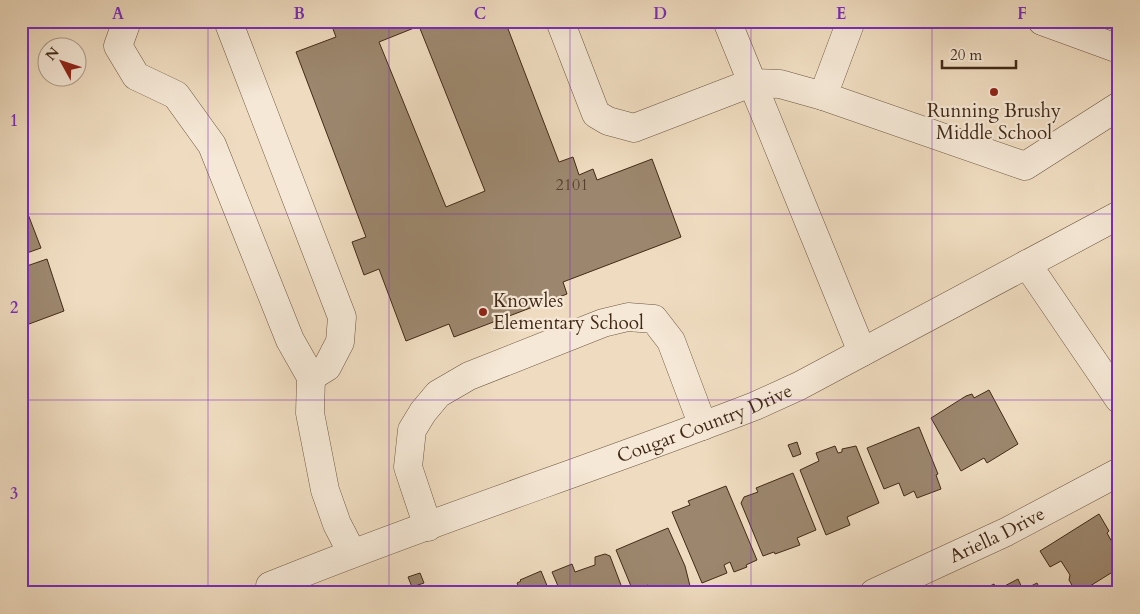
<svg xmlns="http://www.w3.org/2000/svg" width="1140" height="614" font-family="Cardo,serif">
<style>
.building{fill:#9c876e;stroke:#422a16;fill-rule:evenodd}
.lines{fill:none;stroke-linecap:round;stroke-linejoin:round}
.minor-casing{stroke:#6d5640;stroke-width:29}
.minor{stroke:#f5e8d6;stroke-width:28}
.grid{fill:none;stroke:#7b2cbf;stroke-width:1;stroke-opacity:0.55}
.poi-dot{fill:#8f2418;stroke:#f5e8d6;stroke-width:2}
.labels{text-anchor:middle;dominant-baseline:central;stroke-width:4.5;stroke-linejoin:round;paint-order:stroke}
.number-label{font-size:16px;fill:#58412c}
.poi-label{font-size:19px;fill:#422a16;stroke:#f5e8d6}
.street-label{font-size:19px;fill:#422a16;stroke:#f5e8d6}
.neatline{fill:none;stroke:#7b2cbf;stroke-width:2}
.grid-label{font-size:16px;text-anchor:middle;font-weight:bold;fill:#7b2cbf}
</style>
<rect width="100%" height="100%" fill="#efdcc0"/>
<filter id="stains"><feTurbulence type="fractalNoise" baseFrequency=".004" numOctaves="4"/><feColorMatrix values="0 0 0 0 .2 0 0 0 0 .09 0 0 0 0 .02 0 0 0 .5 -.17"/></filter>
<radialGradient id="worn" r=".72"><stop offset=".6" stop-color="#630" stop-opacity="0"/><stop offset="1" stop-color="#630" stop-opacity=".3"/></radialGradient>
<path class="building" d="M330,21h175l54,141 14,-5 6,18 14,-6 4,11 55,-21 29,78 -118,45 4,12 -113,43 -5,-13 -43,17 -27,-72 -15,6 -12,-33 14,-5 -70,-185 40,-15zM419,26l66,165 -39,16 -67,-165z
M21,196l20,52 -20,7z
M47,259l17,52 -43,16v-59z
M989,390l29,54 -31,19 -3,-5 -23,13 -30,-53 35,-22 6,-2 2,4z
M919,427l19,47 -2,1 5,14 -24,9 -3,-7 -10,5 -5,-13 -15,6 -17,-41z
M797,442l4,12 -8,3 -5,-12z
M835,446l3,7 4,-1v-3l14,-3 23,57 -32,14 3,8 -24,10 -26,-65 19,-9 -3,-8z
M793,473l23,57 -19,8 3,7 -25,9 -1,-2 -11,4 -22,-53 3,-6 14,-5 -2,-4z
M726,486l31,74 -11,5 1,2 -13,5 -4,-10 -6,3 3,8 -25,10 -30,-71 18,-7 -2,-4z
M1099,514l10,17 -2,2 5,9 7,-4v30l-37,23 -2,-2 -7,-2 -4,-7 1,-5 -9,-14 -11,6 -10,-16z
M668,528l17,38 6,24 -7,3h-20l-1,-2 -12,2 -3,-8 -15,6 -17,-41z
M605,554l5,2 14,37h-63l-9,-21 20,-8 3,8 20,-7v-8z
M541,571l9,22h-43l-1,-3 12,-5 -1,-2 4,-2 -1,-1z
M420,573l4,10 -12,4 -4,-10z
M1018,579l5,11 14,-7 5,10h-66l18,-9 3,6z"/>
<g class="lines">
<defs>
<g id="minor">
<path d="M127,21l-9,25 18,30 40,19 36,50 78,195 21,37 -1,36 15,77 12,34 15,29"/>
<path d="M228,21l114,296 -2,25 -13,25 -16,10"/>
<path d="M560,21l36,93 12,7 26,7 117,-45 29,1 43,12 28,-75"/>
<path d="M727,21l135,331"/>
<path d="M1042,21l77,28"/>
<path d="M823,96l202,70 94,-60"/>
<path d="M1027,264l92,135"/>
<path d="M428,527l-20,-60 4,-37 11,-18 15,-18 31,-18 134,-53 25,-6 26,2 17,22 32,85"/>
<path id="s1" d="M270,586c160,-65 325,-118 485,-180l44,-20 320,-171"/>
<path id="s2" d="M874,593l132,-61 113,-60"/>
</g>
</defs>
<use href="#minor" class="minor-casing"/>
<use href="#minor" class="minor"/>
</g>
<path class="grid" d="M208,21v572M389,21v572M570,21v572M751,21v572M932,21v572M21,214h1098M21,400h1098"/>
<g class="poi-dot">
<circle cx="994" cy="92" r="5"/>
<circle cx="483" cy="312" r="5"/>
</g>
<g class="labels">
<g class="number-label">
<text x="572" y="185">2101</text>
</g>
<g class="poi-label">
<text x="994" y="111">Running Brushy<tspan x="994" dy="22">Middle School</tspan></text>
<text x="493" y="301" text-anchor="start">Knowles<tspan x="493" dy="22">Elementary School</tspan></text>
</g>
<g class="street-label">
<text stroke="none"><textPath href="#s1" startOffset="464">Cougar Country Drive</textPath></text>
<text stroke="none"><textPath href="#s2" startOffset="136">Ariella Drive</textPath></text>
</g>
</g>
<rect width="1140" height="614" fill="none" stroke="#efdcc0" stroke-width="55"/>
<g transform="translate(62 62) rotate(310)"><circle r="24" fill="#f5e8d6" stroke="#ad9c89"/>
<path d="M0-4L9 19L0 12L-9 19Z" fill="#8f2418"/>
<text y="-8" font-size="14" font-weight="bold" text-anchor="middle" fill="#422a16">N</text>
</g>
<path d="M942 60v8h74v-8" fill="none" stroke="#422a16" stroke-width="2.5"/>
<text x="950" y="60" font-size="15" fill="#422a16" stroke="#f5e8d6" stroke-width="4" paint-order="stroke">20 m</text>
<rect x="28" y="28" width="1084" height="558" class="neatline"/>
<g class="grid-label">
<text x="118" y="19">A</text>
<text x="299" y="19">B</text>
<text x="480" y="19">C</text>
<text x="660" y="19">D</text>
<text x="841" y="19">E</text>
<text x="1022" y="19">F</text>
<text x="14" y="126">1</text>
<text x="14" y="313">2</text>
<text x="14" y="499">3</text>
</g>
<rect width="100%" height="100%" filter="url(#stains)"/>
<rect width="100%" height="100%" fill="url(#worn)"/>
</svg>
